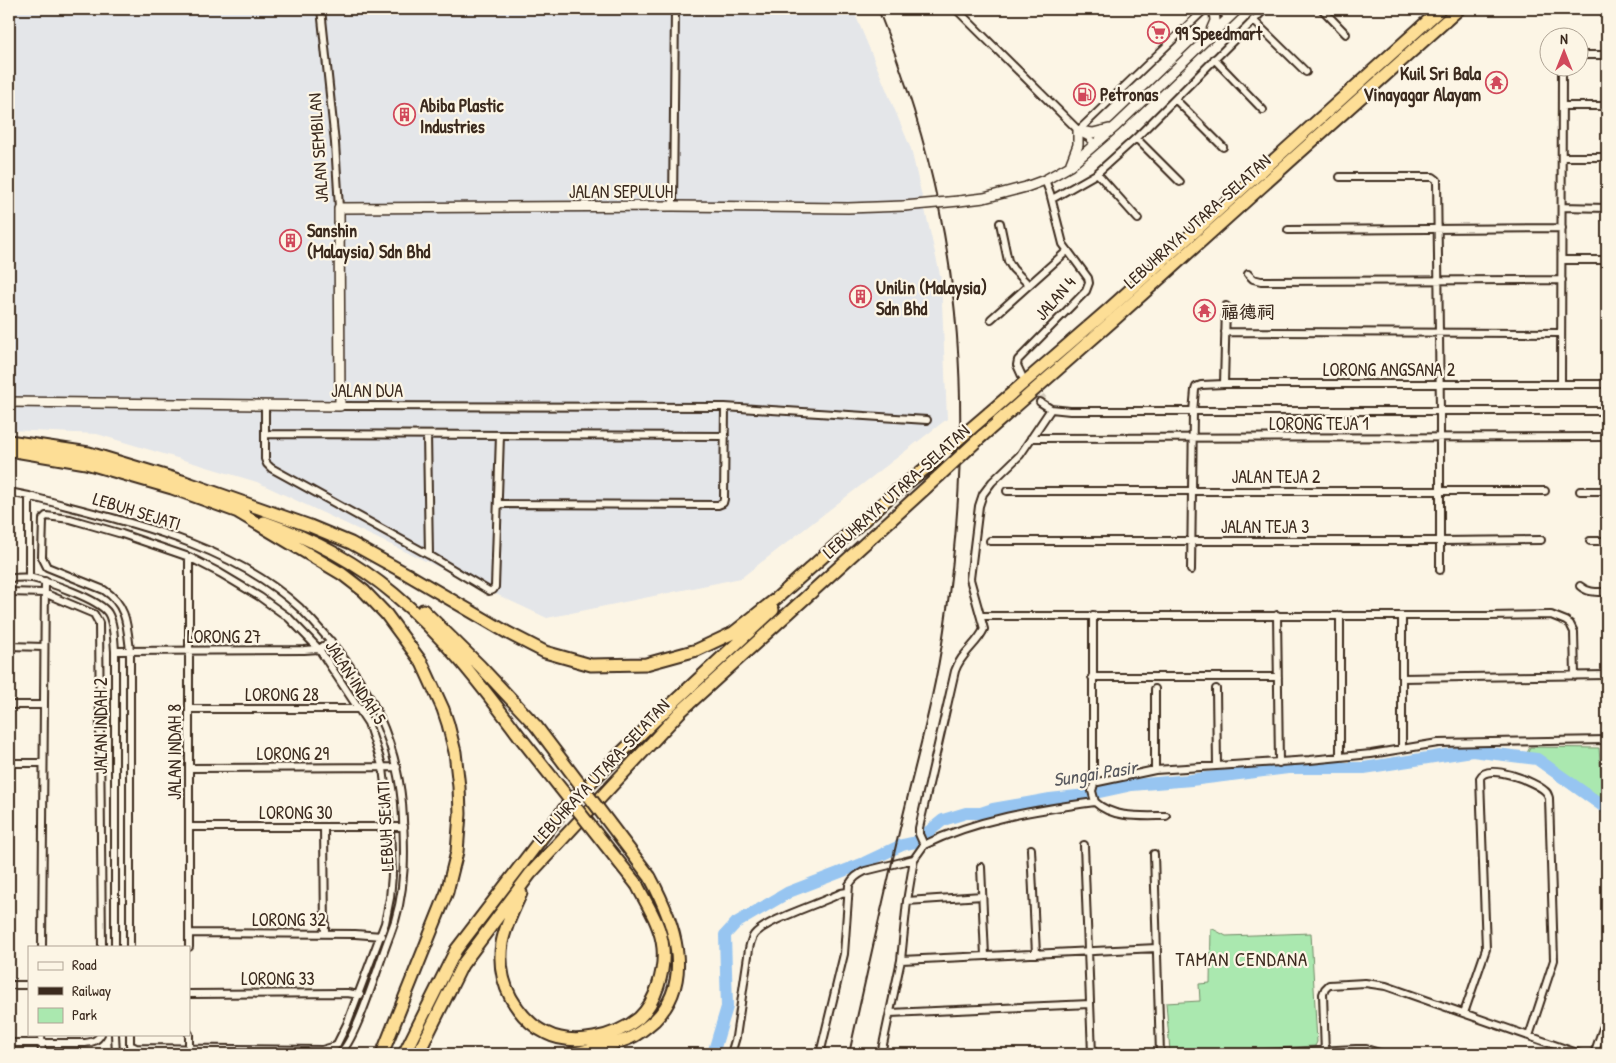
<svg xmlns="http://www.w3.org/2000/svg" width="1616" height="1063" font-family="'Patrick Hand','LXGW WenKai TC',sans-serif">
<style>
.built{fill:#e4e6e9}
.green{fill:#aae8af;stroke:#728966}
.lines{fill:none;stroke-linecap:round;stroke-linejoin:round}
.river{stroke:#97c5f1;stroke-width:12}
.minor-tunnel{stroke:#d5ccbd;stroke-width:6;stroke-dasharray:6 3;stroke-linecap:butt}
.minor-casing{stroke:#3b2a1e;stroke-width:10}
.secondary-casing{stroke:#3b2a1e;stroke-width:12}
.motorway-casing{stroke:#3b2a1e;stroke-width:15}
.minor{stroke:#fcf5e5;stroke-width:6}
.secondary{stroke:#fcf5e5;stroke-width:9}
.motorway{stroke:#fdde96;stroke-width:11}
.rail{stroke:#3b2a1e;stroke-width:2}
.secondary-bridge-casing{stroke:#3b2a1e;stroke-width:12;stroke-linecap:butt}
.motorway-bridge-casing{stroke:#3b2a1e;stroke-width:15;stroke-linecap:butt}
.secondary-bridge{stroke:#fcf5e5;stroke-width:9}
.motorway-bridge{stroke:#fdde96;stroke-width:11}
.labels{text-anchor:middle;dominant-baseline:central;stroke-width:4.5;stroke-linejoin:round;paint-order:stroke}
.poi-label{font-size:18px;font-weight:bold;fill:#3b2a1e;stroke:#fcf5e5;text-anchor:start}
.street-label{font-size:18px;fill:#3b2a1e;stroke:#fcf5e5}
.water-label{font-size:19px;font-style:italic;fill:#57585d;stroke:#fcf5e5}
.neighbourhood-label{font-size:19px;letter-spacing:1px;fill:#3b2a1e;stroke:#fcf5e5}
</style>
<rect width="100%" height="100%" fill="#fcf5e5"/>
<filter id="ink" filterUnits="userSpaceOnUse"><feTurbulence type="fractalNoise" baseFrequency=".02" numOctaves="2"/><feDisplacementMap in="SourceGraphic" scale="10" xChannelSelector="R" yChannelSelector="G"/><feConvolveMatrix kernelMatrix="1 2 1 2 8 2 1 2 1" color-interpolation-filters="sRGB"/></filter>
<g filter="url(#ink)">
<path class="built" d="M9,9h844l58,140 30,130 6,140 -206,159 -194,40 -290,-136 -160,-48 -88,-4z"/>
<path class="green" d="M1530,747l69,1 4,51 -67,-42 -10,-2z
M1211,928l15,8 85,-3 6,109 -2,4 -143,7 -2,-2 -4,-48 34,-2 -1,-17 11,-1z"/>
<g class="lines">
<path class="river" d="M713,1054l14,-47 -2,-72 11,-12 53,-31 75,-29 38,-18 14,-3 27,-22 23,-7h15l12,-4 57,-10 36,-4 46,-10 59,-5 97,-12h76l108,-17 65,8 70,50"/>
<path class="minor-tunnel" d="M1025,374l19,25"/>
<defs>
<path id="minor" d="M321,9l14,134 4,65
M956,9l126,125 6,3 7,7
M1219,9l10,9
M1322,9l24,25
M1253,20l53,52
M1578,55h29
M1214,59l49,51
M1175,99l48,48
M1562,106h45
M1078,131l127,-122
M1136,138l44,44
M1562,157h45
M1097,173l41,46
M1340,177h93l4,3 3,231v159
M1052,199l44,-25 40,-36 129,-129
M673,206l2,-197
M1562,207l45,1
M1000,223l8,38 5,8 15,15
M1288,230l274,-2
M1562,260h45
M1248,274l5,5 8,2 301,-1
M991,319l76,-68
M1225,332l336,1
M1022,376l-5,-11 1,-5 68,-69 3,-8 -1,-5 -25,-34 -13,-51 -5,-13
M1224,384l2,-78
M1561,384l1,-316
M1040,402l11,7 19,2h537
M265,406v53l2,5 4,4 158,87 60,36 4,-1 2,-3 5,-152
M340,406l385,1 202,13
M265,434l460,2
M427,435l2,120
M1031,438l576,-1
M1007,491h538
M1580,491h27
M9,492l20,4c92,25 199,45 271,112 18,18 34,37 49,57 30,41 48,88 53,138 3,44 5,91 -12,132 -10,24 -34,107 -51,119
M498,504l220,1 5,-2 1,-4 1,-92
M990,541h450l101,-1
M1590,541h17
M1191,570l2,-158 2,-22 1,-3 5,-2 23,-1h383
M9,578c7,0 15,-1 23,0 16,4 67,21 76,35 6,10 6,26 7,38v296
M29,578v-82
M1580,586c8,7 17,6 27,6
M9,592l35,1 50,21 5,9 3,324
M1093,615v162l2,4 3,1 57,-12 155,-10 61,-6 67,-11 169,-3
M1277,615l2,148
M981,616h508l62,-1 15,6 4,3 4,8 1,44
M1402,616v132
M9,646l35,1
M115,651l189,-1 15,-1 12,-8
M1092,677h186
M1402,678l205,-3
M1155,689v81
M1216,689l1,77
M9,705h34
M189,709h186
M1340,757v-142
M9,763h34
M189,768l208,-1
M1095,781l-3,10 3,11c18,17 48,14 71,14
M189,827h215
M324,827l1,107
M924,845c53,-26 112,-35 171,-43
M1084,845l8,209
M1031,849l5,105
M1154,854l6,200
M981,867l4,89
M907,901l75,-5
M189,933l166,1 27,2
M42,947l3,-366
M189,947v-390
M901,960l256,-12
M9,985h20
M189,994l158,-1 13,2
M890,1013l200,-9
M1464,1013l22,-64 -6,-171c7,-16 56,4 65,13 3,2 3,4 4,7l5,162 -25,76
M41,1034l1,20
M115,1034l1,20
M130,1034v11l6,3 186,2 14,-4 11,-22 38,-101 5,-25 2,-23 -2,-48 -7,-59 -15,-45 -49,-74 -30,-31 -29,-21 -40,-24 -31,-16 -67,-23 -52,-15 -24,-3 -3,3 -1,38 5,10 57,23c23,15 23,35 26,61v296
M189,1034v20
M9,1043h76c8,-1 12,-2 16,-9
M731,1054l5,-17 13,-88c1,-5 2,-10 5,-14 11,-15 68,-32 87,-42l6,-1
M820,1054l24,-100 5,-69c4,-7 8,-10 16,-14l49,-12
M881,1054l20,-94 6,-59 7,-42 10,-14 -5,-11v-6l36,-157c6,-18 22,-26 29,-42l-14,-50 9,-73 4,-12 9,-12 28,-27 31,-46
M1258,1054l98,-5h10l17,5
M1325,1054l-2,-60 2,-5 4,-4 36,-2 21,3 194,68
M1594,1054l13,-37"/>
<path id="secondary" d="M1209,35l6,-14 -1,-12
M1071,163l7,-18v-14l15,2 16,-4
M959,201l25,-3 42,-11 19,-7 25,-14 46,-40 122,-117
M9,402l331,4 -1,-198 334,-2 175,2 56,-2"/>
<path id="motorway" d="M989,413l119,-103 333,-301
M982,436l135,-119 342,-308
M9,441l80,12 96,29 125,44 41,17 56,31 101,59 37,19 46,13 55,-1 51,-14 36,-17 44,-35 116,-104 43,-34
M9,450l77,13 86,25 72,26
M238,512l104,62 22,17 22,23 36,49 21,46 5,15 7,28 4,35 1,27 -3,38 -10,40 -65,162
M264,522c46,16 92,40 130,72 49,41 88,92 126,143
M423,610l57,56 56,60
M521,893c-7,16 -16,33 -19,50 -3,20 0,38 9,55 8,14 20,28 35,35 27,14 70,4 93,-15 17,-16 26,-47 24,-70 -2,-23 -16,-43 -26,-63
M404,1054l52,-104 101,-132 11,-14 108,-104 97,-90
M418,1054l44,-89 68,-91 150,-162 259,-236
M571,1054c17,-4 43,-9 59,-16 9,-4 17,-11 25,-18 41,-41 18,-100 -5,-143"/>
</defs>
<use href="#minor" class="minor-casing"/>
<use href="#secondary" class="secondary-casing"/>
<use href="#motorway" class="motorway-casing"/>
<use href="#minor" class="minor"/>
<use href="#secondary" class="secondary"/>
<use href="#motorway" class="motorway"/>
<path class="rail" d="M849,1054c17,-77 34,-154 52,-230 15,-64 34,-128 43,-194 21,-139 24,-283 -5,-422 -14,-68 -35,-134 -61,-199"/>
<defs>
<path id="secondary-bridge" d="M904,206l55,-5"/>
<path id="motorway-bridge" d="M947,449l42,-36
M939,476l43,-40
M536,726l114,151
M520,737l117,148"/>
</defs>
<use href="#secondary-bridge" class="secondary-bridge-casing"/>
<use href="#motorway-bridge" class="motorway-bridge-casing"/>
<use href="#secondary-bridge" class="secondary-bridge"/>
<use href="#motorway-bridge" class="motorway-bridge"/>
</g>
</g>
<defs>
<symbol id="supermarket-ring" viewBox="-11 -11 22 22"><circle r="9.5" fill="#fcf5e5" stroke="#d1495b" stroke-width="1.5"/><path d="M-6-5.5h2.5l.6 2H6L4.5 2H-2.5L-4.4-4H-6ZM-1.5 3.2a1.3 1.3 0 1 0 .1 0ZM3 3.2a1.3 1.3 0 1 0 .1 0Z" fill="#d1495b"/></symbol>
<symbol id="temple-ring" viewBox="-11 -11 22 22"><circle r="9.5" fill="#fcf5e5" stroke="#d1495b" stroke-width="1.5"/><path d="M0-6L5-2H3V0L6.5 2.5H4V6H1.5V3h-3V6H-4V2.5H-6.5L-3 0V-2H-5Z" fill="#d1495b"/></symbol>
<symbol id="fuel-ring" viewBox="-11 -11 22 22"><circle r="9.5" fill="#fcf5e5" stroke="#d1495b" stroke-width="1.5"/><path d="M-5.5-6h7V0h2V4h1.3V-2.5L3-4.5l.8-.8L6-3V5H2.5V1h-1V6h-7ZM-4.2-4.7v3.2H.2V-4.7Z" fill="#d1495b"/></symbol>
<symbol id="building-ring" viewBox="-11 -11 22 22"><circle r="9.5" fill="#fcf5e5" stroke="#d1495b" stroke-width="1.5"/><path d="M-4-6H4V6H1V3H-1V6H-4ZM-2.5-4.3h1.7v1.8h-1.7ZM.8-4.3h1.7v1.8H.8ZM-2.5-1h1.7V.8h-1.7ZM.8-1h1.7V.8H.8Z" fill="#d1495b"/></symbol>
</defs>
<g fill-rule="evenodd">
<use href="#supermarket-ring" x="1146" y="20" width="25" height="25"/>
<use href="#temple-ring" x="1484" y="70" width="25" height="25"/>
<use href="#fuel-ring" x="1072" y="82" width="25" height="25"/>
<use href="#building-ring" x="392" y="102" width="25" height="25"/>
<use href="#building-ring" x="278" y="228" width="25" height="25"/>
<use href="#building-ring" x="848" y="284" width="25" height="25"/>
<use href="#temple-ring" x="1192" y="298" width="25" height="25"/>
</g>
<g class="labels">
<g class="poi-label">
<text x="1175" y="33">99 Speedmart</text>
<text x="1481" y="73" text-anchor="end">Kuil Sri Bala<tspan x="1481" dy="21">Vinayagar Alayam</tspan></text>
<text x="1100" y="94">Petronas</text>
<text x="420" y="105">Abiba Plastic<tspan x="420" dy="21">Industries</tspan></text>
<text x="307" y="230">Sanshin<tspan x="307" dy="21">(Malaysia) Sdn Bhd</tspan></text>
<text x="876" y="287">Unilin (Malaysia)<tspan x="876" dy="21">Sdn Bhd</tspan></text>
<text x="1221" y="311">福德祠</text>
</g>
<g class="street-label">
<text transform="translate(318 148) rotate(-94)">JALAN SEMBILAN</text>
<text x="621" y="191">JALAN SEPULUH</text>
<text transform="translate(1197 221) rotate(-42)">LEBUHRAYA UTARA–SELATAN</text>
<text transform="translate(1055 298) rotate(-49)">JALAN 4</text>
<text x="1389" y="369">LORONG ANGSANA 2</text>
<text x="367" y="390">JALAN DUA</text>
<text x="1319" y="423">LORONG TEJA 1</text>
<text x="1276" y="476">JALAN TEJA 2</text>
<text transform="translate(896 491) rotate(-42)">LEBUHRAYA UTARA–SELATAN</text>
<text transform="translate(137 511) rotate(17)">LEBUH SEJATI</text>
<text x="1265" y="526">JALAN TEJA 3</text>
<text x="224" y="636">LORONG 27</text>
<text transform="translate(356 682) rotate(57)">JALAN INDAH 5</text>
<text x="282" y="694">LORONG 28</text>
<text transform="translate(100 726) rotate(-90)">JALAN INDAH 2</text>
<text transform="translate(174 752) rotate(-90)">JALAN INDAH 8</text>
<text x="293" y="753">LORONG 29</text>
<text transform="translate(601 771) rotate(-47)">LEBUHRAYA UTARA–SELATAN</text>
<text x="296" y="812">LORONG 30</text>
<text transform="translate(385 826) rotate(-93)">LEBUH SEJATI</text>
<text x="289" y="919">LORONG 32</text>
<text x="278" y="978">LORONG 33</text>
</g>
<g class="water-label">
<text transform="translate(1095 773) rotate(-9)">Sungai Pasir</text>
</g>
<g class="neighbourhood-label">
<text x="1242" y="959">TAMAN CENDANA</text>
</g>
</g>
<rect width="1616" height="1063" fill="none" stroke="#fcf5e5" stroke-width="30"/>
<rect x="15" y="15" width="1586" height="1033" fill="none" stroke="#3b2a1e" stroke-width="2" filter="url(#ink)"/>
<rect x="28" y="946" width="162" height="90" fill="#fcf5e5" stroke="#afa495"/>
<rect x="38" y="962" width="25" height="8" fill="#fcf5e5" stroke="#afa495"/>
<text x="72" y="970" font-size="15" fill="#3b2a1e">Road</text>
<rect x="38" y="987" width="25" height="8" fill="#3b2a1e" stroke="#afa495"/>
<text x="72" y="996" font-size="15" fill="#3b2a1e">Railway</text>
<rect x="38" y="1008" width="25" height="15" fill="#aae8af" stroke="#afa495"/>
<text x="72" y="1020" font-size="15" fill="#3b2a1e">Park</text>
<g transform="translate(1564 52)"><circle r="24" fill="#fcf5e5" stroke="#afa495"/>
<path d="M0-4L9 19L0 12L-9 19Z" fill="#d1495b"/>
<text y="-8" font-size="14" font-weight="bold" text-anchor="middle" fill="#3b2a1e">N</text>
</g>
</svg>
